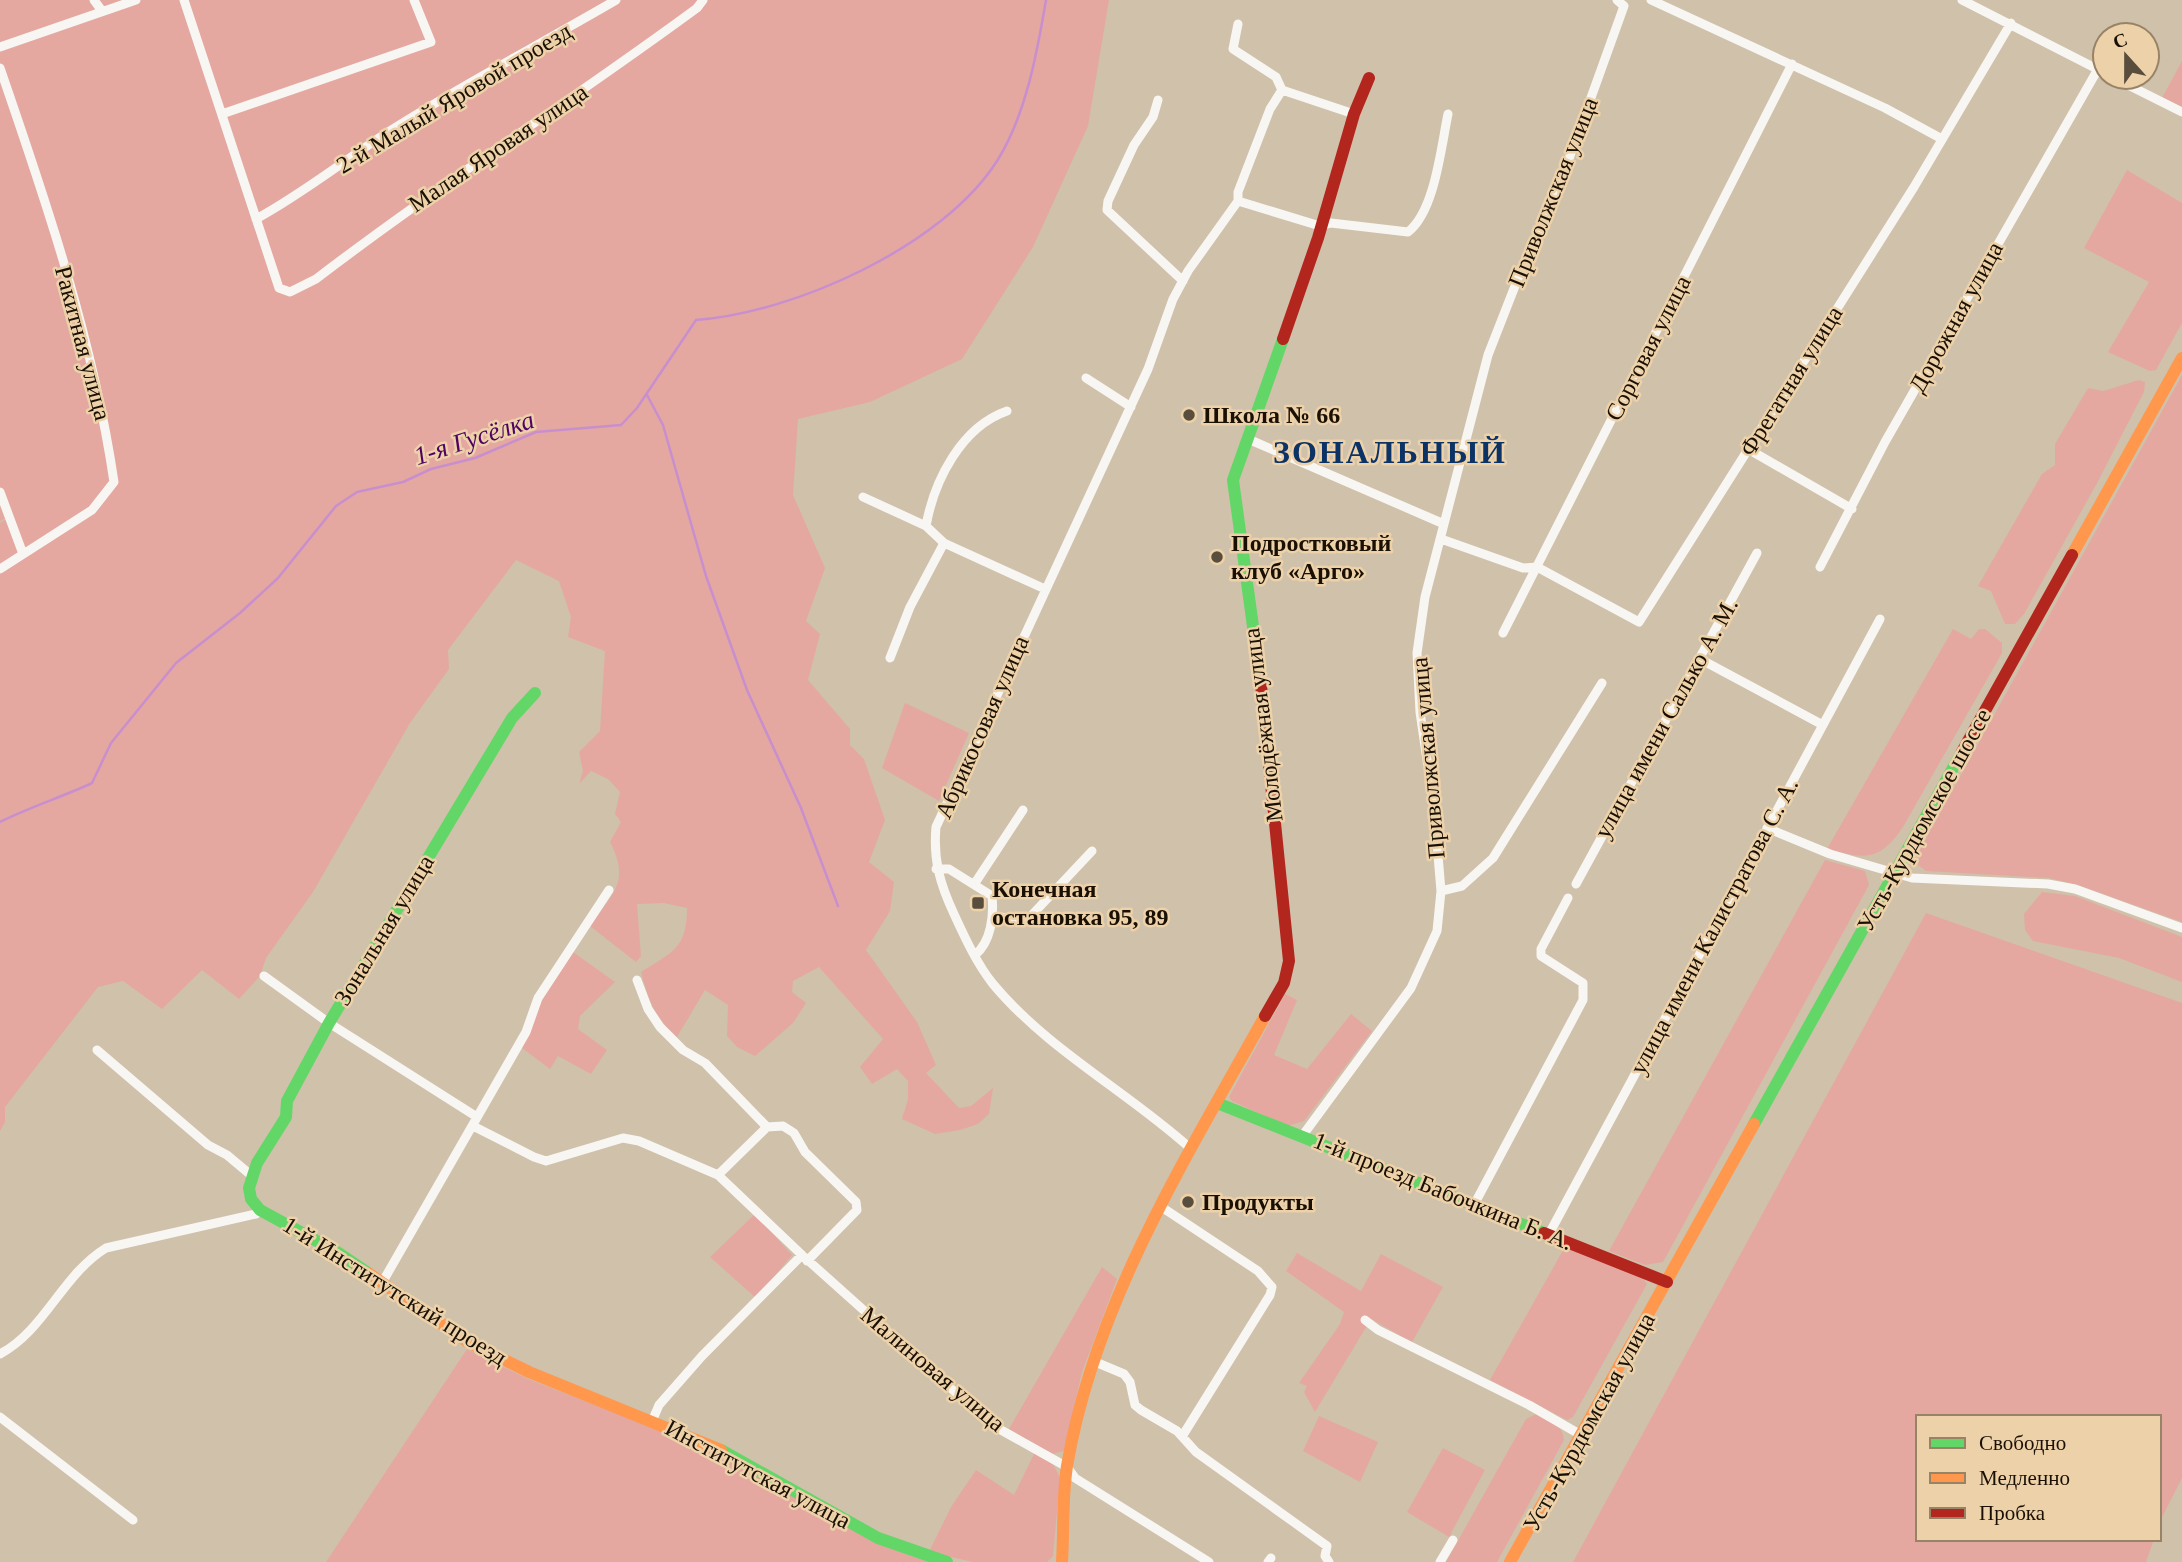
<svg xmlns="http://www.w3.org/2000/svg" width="2182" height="1562" font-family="Georgia,serif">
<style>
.green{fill:#e4a8a1}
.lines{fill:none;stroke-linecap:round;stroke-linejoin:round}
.stream{stroke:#c88fce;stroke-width:2.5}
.street{stroke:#f8f6f2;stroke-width:9}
.fast{stroke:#63d668;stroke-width:12}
.slow{stroke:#ff974d;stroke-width:12}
.jam{stroke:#b3261e;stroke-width:12}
.poi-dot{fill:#594d3e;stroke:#edd1a9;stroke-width:2.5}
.labels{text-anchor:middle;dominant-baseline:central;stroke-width:5;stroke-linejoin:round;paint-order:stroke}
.street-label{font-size:24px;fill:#190f03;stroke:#edd1a9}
.poi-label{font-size:24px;font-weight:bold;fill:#190f03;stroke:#edd1a9;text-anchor:start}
.water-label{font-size:26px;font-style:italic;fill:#500264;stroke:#edd1a9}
.district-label{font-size:32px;font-weight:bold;letter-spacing:2px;fill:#0c3366;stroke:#edd1a9}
</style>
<rect width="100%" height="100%" fill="#d0c1ab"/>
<path class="green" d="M0,0h1109l-21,126 -55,121 -71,112 -92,43 -72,17 -5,76 32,73 -19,53 14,13 -12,46 42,49v16l14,14 21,61 -16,42 25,20 -4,29 -24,39 51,72 19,43 -10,8 33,35 12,-2 22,-18 -4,26 -11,10 -18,6 -25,4 -33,-15 6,-20v-18l-11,-12 -25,15 -12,-17 23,-28 -64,-72 -26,14 -1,11 14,11 -13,20 -38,33 -18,-9 -10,-11 1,-31 -23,-15 -28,47c-22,-19 -29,-38 -36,-65 31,-20 46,-23 46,-64l-23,-5 -27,1 4,52 -5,6 -46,-36c22,-32 41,-44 20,-84l11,-20 -6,-8 5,-22 -12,-13 -17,-8 -12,13 4,-13 -4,-19 21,-21 5,-80 -37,-14 3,-20 -12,-36 -43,-21 -68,90 1,19 -39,54 -97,169 -47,66 -6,18 -21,23 -37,-29 -40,39 -39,-28 -25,6 -93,120v15l-5,9v-608l11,-7 -11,5z
M2182,61v47l-20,-10z
M2127,170l55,33v120l-26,47 -6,1 -42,-19 41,-70 -65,-34z
M2182,375v547l-104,-37 -29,-7 -123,-7 -8,-6 1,-14z
M2139,380l6,2 -1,10 -48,93 -72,129 -9,10h-10l-14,-33 -13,-5 64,-112 13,-9v-21l33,-56 15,3z
M1953,629l18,10 8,-10h6l17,14v10l-99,174c-24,35 -37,32 -76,22z
M905,703l64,30 -30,68 -57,-33z
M1825,860l40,11 4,14 -206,377 -18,3 -36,-14z
M2042,892l33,4 107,41v45l-63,-24 -86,-17 -8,-11 -1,-16z
M1926,913l256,90v475l-23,45v-106h-241v122h236l-8,23h-573z
M573,952l42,30 -35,34 -2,13 29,21 -16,24 -33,-18 -8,13 -28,-21 20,-48z
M1285,994l12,6 -23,55 33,14 44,-55 21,17 -68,90 -17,5 -55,-25 -3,-4z
M755,1214l37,41 -36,43 -46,-41z
M1566,1245l76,32 5,7 -74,133 -6,3 -77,-40z
M1297,1253l64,38 20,-37 62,33 -31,55 -41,-23 -56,93 -11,-20 3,-6 -8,-3 41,-59 4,-12 -58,-41z
M1102,1267l15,12 -35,93 -18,79 -12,3 -43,-25z
M467,1349l61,30 191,74 212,109h-605z
M1538,1413c13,7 24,11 26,27l-67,122h-51l80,-143z
M1319,1416l59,26 -18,40 -57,-31z
M1443,1448l42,22 -36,67 -42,-25z
M1035,1452l17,10 8,16 -7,78 -6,6h-74l-44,-10 22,-45 25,-37 38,25z"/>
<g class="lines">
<path class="stream" d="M647,395l16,30 43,151 41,114 54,118 37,98
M0,822c30,-15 62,-25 92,-39l19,-40 65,-80 64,-50 38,-35 58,-72 21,-14 46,-10 28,-13 44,-11 61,-26 85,-7 16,-17 59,-88c98,-7 247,-74 301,-159 29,-46 40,-108 49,-161"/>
<path class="street" d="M94,0l8,11
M184,0l95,288 11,4 26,-13c124,-95 255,-178 381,-271l6,-8
M1651,0l234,108 57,31
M1962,0l143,73
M1238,24l-5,25 43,28 6,13 72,24
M0,47l136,-47
M0,68c47,136 93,272 114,414l-22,28 -92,59
M2112,77l70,35
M1158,100l-5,17 -19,28 -26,56 -1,9 76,71
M222,114l209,-72 -17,-42
M1238,201l82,25 11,-3 77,9c27,-21 33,-85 40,-118
M256,219c46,-25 86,-57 129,-85 75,-48 154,-89 231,-134
M1086,378l45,29
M1248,439l196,85
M1748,449l104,60
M0,492l23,62
M863,497l63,29 18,17 101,46
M926,526c8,-45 35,-99 81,-115
M1441,539l82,29 14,-1 102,55 275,-435 97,-164
M1820,567l65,-125 213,-373
M1503,633l289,-569
M890,658l20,-51 34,-64
M1700,659l121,65
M1767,828l63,26 82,24 136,6 27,5 107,39
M936,869h13l43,27c2,20 -1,46 -17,59
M975,883l48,-73
M1576,884l181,-331
M1441,891l21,-5 31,-28 109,-175
M994,915l26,7 10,-5 62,-66
M264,976l65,47 148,94
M637,980l11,29 12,18 23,23 22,13 62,64
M97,1050l111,95 19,10 25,21
M473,1126l61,31 12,4 77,-23 16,3 79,34 84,80 162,145 37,30 66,37 8,11 134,84
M1303,1135l108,-147 26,-57 4,-40 -7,-83 -14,-96 -3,-59 8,-56 63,-242 36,-92 37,-82 63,-175 -7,-6
M1190,1148c-62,-56 -143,-99 -197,-164 -16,-20 -28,-46 -39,-70 -14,-30 -21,-54 -18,-87l212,-458 25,-70 15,-28 50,-70v-9l32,-83 12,-19
M718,1175l49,-48 16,-1 11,7 11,19 51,50 1,8 -50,51
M1475,1203l108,-203v-17l-42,-27v-7l27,-51
M1160,1206l98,65 14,16 -2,8 -87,140
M1549,1234l331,-615
M382,1283l144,-251 12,-34 71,-108
M1365,1320l13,10 151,75 52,30
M0,1354c45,-24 62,-79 106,-106l150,-34 4,-4
M1093,1361l31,13 6,8 5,23 6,5 36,21 19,21 131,94 -2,10 4,6
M0,1417l133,103
M653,1419l6,-14 43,-49 100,-101
M1268,1562l3,-4
M1440,1562l13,-22"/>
<path class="fast" d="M1261,685l-28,-205 50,-141
M1217,1103l327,130
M1754,1124l208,-372
M368,1273l-31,-21 -77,-42 -9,-11 -2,-11 8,-25 29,-46 1,-16 42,-78 183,-305 23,-25
M721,1450l157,88 69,24"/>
<path class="slow" d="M2072,555l110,-197
M368,1273l100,69 61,30 192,78
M1062,1562c2,-32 0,-64 5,-96 28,-164 118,-306 198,-450
M1510,1562l244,-438"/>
<path class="jam" d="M1283,339l35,-101 36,-124 15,-36
M1261,685l28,276 -5,22 -19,33
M1962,752l110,-197
M1544,1233l123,49"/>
</g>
<g class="poi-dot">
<circle cx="1189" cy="415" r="7"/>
<circle cx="1217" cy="557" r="7"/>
<rect x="971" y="896" width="14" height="14" rx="3.5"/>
<circle cx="1188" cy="1202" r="7"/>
</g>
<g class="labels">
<g class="street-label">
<text transform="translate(454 98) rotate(-31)">2-й Малый Яровой проезд</text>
<text transform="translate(498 148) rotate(-34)">Малая Яровая улица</text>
<text transform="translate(1553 192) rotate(-68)">Приволжская улица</text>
<text transform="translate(1956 317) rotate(-61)">Дорожная улица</text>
<text transform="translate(83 343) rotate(75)">Ракитная улица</text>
<text transform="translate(1648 348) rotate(-63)">Сорговая улица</text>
<text transform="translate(1791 381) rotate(-58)">Фрегатная улица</text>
<text transform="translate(1666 718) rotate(-61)">улица имени Салько А. М.</text>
<text transform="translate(1263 725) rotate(-97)">Молодёжная улица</text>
<text transform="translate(982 727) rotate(-66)">Абрикосовая улица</text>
<text transform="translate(1428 758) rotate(-95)">Приволжская улица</text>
<text transform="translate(1924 820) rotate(-61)">Усть-Курдюмское шоссе</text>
<text transform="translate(1714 926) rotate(-62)">улица имени Калистратова С. А.</text>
<text transform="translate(384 930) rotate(-59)">Зональная улица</text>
<text transform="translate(1443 1191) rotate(22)">1-й проезд Бабочкина Б. А.</text>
<text transform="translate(395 1291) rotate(32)">1-й Институтский проезд</text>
<text transform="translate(933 1369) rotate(40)">Малиновая улица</text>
<text transform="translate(1589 1422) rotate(-61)">Усть-Курдюмская улица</text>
<text transform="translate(758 1474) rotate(28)">Институтская улица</text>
</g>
<g class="poi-label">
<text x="1203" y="415">Школа № 66</text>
<text x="1231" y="543">Подростковый<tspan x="1231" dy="28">клуб «Арго»</tspan></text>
<text x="992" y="889">Конечная<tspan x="992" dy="28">остановка 95, 89</tspan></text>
<text x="1202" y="1202">Продукты</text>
</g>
<g class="water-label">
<text transform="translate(474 438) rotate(-18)">1-я Гусёлка</text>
</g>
<g class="district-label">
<text x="1390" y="452">ЗОНАЛЬНЫЙ</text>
</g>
</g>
<rect x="1916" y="1415" width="245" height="126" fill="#edd1a9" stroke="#988367" stroke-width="2"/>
<rect x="1930" y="1438" width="35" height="10" fill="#63d668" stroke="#988367" stroke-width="2"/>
<text x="1979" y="1450" font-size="21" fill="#190f03">Свободно</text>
<rect x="1930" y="1473" width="35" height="10" fill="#ff974d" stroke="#988367" stroke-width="2"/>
<text x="1979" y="1485" font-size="21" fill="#190f03">Медленно</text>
<rect x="1930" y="1508" width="35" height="10" fill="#b3261e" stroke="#988367" stroke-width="2"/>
<text x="1979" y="1520" font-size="21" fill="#190f03">Пробка</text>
<g transform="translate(2126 56) rotate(339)"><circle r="33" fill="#edd1a9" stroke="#988367" stroke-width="2"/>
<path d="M0-5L12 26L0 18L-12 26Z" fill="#594d3e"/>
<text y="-10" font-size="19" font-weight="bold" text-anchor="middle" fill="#190f03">С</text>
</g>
</svg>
